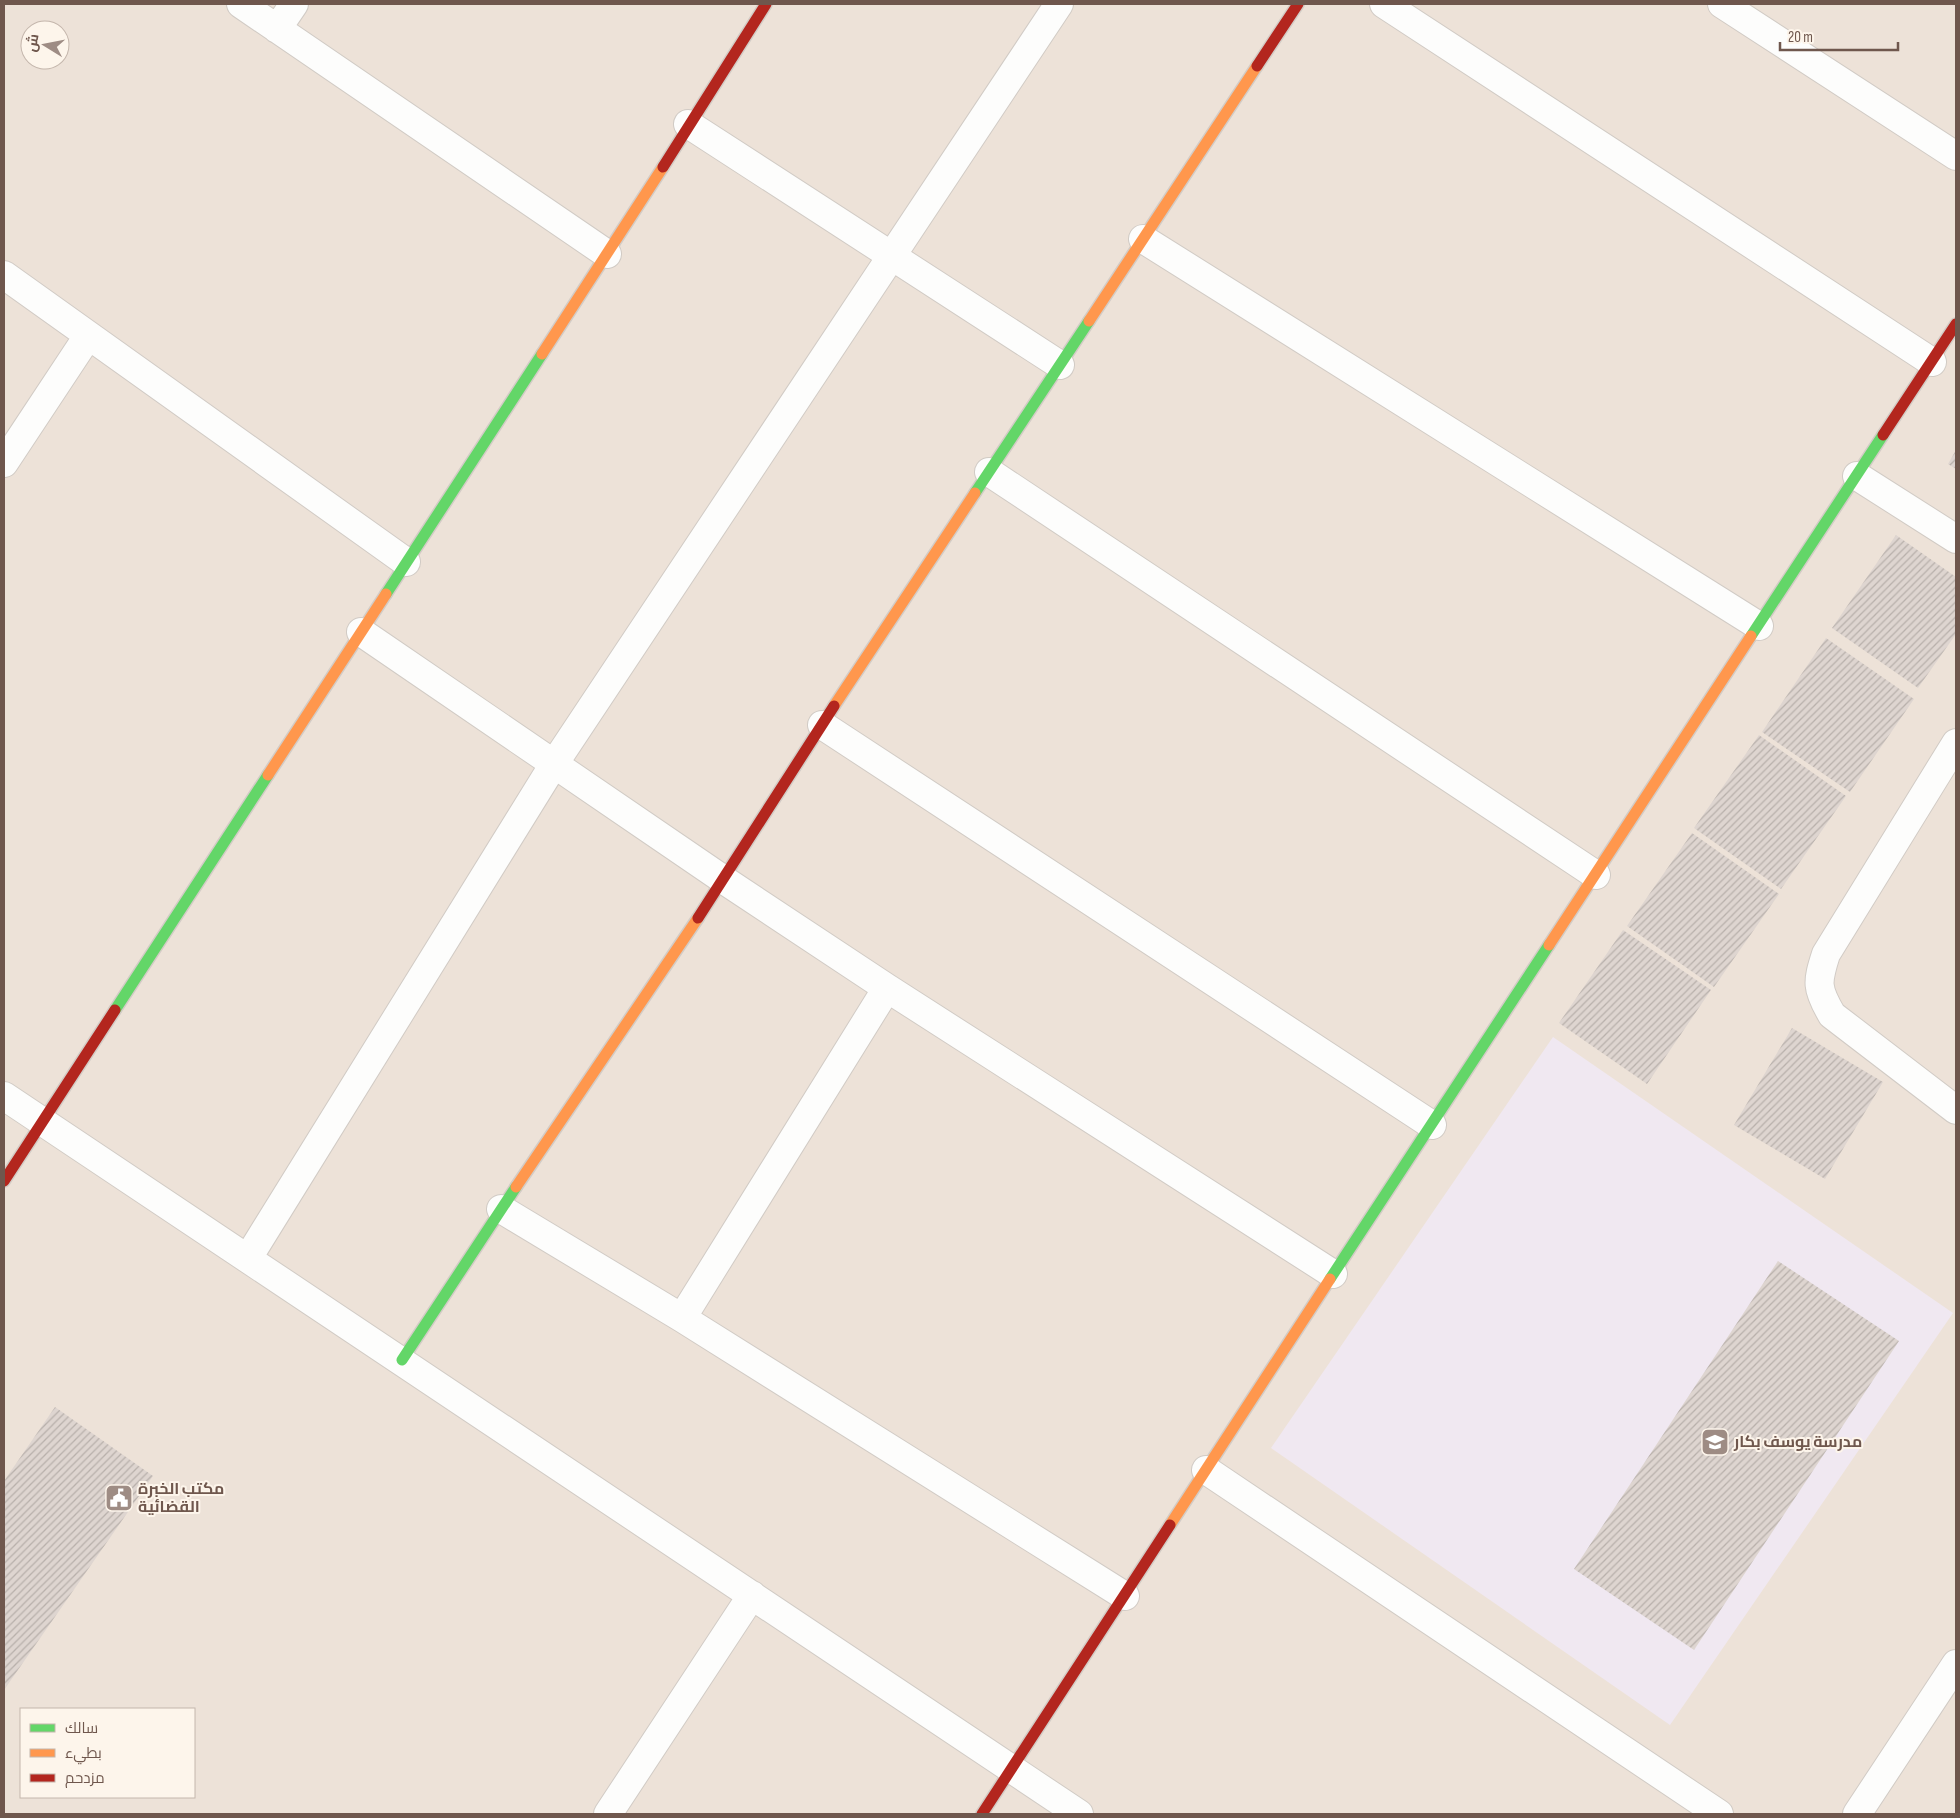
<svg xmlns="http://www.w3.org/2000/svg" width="1960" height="1818" font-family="'Sofia Sans Condensed',Cairo,sans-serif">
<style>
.residential{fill:#ede2d8;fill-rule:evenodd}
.education{fill:#f0e8f1}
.building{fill:url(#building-hatch)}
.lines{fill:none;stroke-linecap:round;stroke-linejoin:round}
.street-casing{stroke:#d1cbc5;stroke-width:30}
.fast-casing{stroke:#d3ccc6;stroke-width:14}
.slow-casing{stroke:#d3ccc6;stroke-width:14}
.jam-casing{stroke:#d3ccc6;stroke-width:14}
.street{stroke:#fdfdfc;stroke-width:28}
.fast{stroke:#63d668;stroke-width:11}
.slow{stroke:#ff974d;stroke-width:11}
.jam{stroke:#b3261e;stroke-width:11}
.labels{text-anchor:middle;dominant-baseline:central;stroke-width:4;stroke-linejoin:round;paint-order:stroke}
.poi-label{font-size:16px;font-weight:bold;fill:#6f574d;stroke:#fdf5eb;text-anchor:start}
</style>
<defs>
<pattern id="building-hatch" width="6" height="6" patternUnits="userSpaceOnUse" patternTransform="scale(1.25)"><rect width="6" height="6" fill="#ded5d0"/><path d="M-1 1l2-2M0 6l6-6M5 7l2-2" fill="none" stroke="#b8b0ab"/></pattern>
</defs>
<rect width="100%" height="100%" fill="#f4efea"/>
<path class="residential" d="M4,4h1952v1810h-1952zM30,30h30v30h-30zM21,1709h173v88h-173z"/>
<path class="education" d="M1553,1037l400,276 -283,412 -399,-277z"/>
<path class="building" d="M1956,450v19l-8,-5z
M1896,535l60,42v57l-38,54 -86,-60z
M1826,638l88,61 -64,93 -88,-60z
M1759,735l87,61 -65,93 -87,-61z
M1692,833l87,61 -65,93 -87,-61z
M1623,930l88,60 -64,94 -88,-61z
M1792,1028l91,54 -58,97 -91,-54z
M1778,1261l121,80 -205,309 -120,-81z
M55,1407l98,69 -149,214v-209z"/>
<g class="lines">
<defs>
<path id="street" d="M241,4l366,250
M1384,4l548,358
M1722,4l234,152
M277,29l17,-25
M688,124l372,241
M1143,239l616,387
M4,275l402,287
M4,463l84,-127
M989,472l607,403
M1857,476l99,63
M361,632l363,248 163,108 446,286
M822,725l610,400
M1956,743l-130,211c-9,28 -10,34 6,61l124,95
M4,1096l1075,718
M501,1209l181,109 443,278
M248,1258l306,-494 505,-760
M682,1318l205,-330
M1206,1470l513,344
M608,1814l144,-219
M1857,1814l99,-150"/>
<path id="fast" d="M975,493l114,-172
M386,594l156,-240
M1751,636l132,-201
M115,1010l153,-235
M1330,1279l219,-334
M402,1360l114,-173"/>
<path id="slow" d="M1089,321l168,-255
M542,354l121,-187
M834,706l141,-213
M268,775l118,-181
M1549,945l202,-309
M516,1187l182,-269
M1170,1525l160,-246"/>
<path id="jam" d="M1257,66l41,-62
M663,167l103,-163
M1883,435l73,-111
M698,918l136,-212
M4,1181l111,-171
M982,1814l188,-289"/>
</defs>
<use href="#street" class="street-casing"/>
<use href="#fast" class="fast-casing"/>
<use href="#slow" class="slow-casing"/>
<use href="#jam" class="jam-casing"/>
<use href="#street" class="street"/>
<use href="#fast" class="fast"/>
<use href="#slow" class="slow"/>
<use href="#jam" class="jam"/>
</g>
<defs>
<symbol id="school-square" viewBox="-11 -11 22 22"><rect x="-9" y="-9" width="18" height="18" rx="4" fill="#9e8c84" stroke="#fdf5eb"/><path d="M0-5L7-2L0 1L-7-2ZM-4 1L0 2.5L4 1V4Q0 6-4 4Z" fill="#fff"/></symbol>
<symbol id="civic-square" viewBox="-11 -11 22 22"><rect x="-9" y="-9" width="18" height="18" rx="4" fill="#9e8c84" stroke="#fdf5eb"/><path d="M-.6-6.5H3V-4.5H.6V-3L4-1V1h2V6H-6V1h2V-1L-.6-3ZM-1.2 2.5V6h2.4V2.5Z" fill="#fff"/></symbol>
</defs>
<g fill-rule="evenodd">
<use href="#school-square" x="1699" y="1426" width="32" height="32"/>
<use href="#civic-square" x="103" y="1482" width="32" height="32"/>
</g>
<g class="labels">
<g class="poi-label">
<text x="1734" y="1442">مدرسة يوسف بكار</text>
<text x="138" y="1489">مكتب الخبرة<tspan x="138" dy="18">القضائية</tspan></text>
</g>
</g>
<rect width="1960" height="1818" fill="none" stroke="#6f574d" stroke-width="10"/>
<rect x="20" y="1708" width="175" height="90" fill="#fdf5eb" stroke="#c4b6ac"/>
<rect x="30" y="1724" width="25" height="8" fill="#63d668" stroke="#c4b6ac"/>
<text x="65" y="1733" font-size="15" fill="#6f574d">سالك</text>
<rect x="30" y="1749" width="25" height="8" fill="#ff974d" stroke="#c4b6ac"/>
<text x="65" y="1758" font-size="15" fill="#6f574d">بطيء</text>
<rect x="30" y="1774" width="25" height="8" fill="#b3261e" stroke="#c4b6ac"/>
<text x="65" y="1783" font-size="15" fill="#6f574d">مزدحم</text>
<g transform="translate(45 45) rotate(280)"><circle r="24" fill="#fdf5eb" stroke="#c4b6ac"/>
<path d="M0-4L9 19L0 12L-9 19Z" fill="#9e8c84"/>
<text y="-8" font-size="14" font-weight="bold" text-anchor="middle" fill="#6f574d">ش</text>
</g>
<path d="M1780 42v8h118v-8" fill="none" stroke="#6f574d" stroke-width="2.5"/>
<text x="1788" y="42" font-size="15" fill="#6f574d" stroke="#fdf5eb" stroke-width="4" paint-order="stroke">20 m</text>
</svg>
